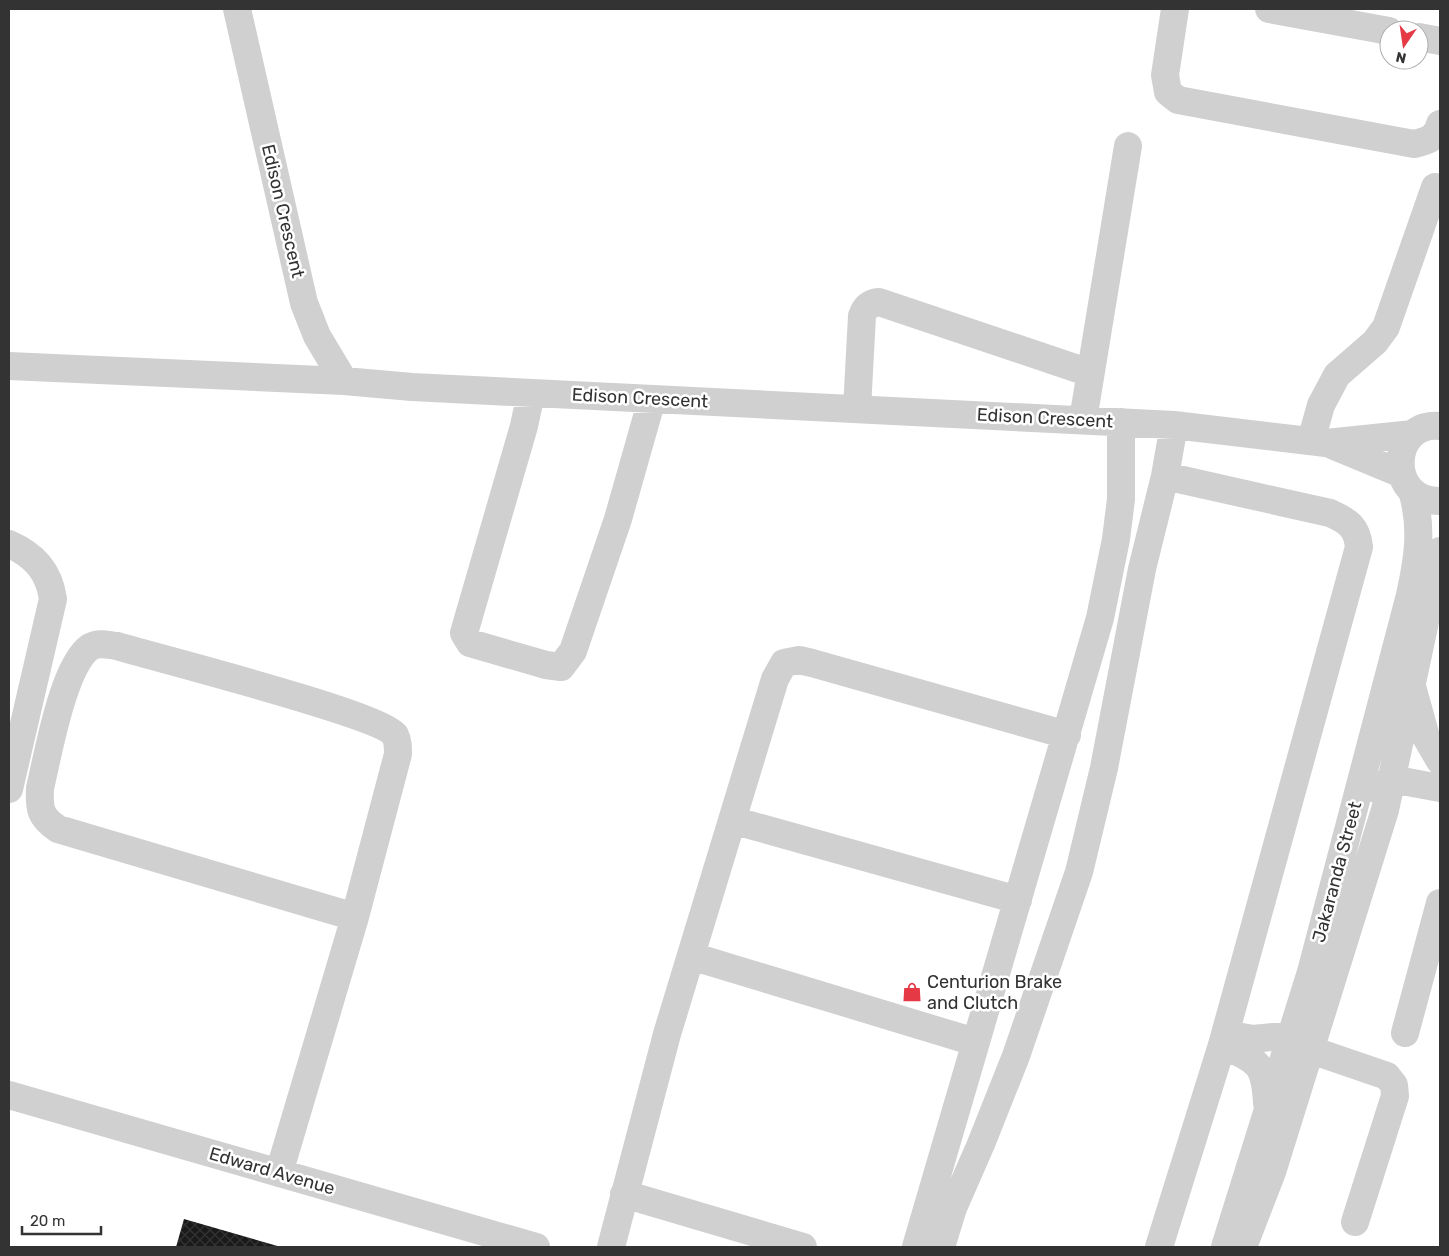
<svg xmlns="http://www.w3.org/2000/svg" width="1449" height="1256" font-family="Rubik,sans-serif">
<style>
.building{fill:url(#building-cross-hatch)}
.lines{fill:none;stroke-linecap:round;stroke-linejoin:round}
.minor{stroke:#d0d0d0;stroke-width:28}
.labels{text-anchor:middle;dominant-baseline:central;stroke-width:5;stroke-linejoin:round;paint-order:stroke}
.street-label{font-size:18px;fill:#333;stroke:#fff}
.poi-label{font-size:18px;fill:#333;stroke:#fff;text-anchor:start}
</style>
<defs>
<pattern id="building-cross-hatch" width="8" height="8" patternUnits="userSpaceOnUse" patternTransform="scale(1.25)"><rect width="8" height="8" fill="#1a1a1a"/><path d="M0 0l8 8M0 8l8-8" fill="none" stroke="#333"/></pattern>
</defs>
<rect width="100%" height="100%" fill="#fff"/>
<path class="building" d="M184,1219l97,28h-105z"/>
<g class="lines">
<path class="minor" d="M237,9l67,294 13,33 27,45
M1175,9l-10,66 3,17 10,8 236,44c13,-3 23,-6 26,-20
M1269,9l120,22
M1419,37l21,4
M9,366l335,15 68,6 762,38 152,18 87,-9
M531,393l-7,33 -60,207 6,10 76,22 15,2 12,-16 45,-132 34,-120
M857,409l5,-93c3,-9 7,-13 17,-14l211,71
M1083,420l45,-274
M1440,426c-51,-5 -54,76 0,75
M1311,441l10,-36 16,-30 38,-33 11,-15 49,-140
M1332,445l70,29
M9,544c25,11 40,27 44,55l-44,190
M1413,690l13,47 14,24
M1377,789l14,-10 49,9
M732,820l286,80
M691,956l284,86
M1405,1033l35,-130
M1225,1034l28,5 39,-4
M1222,1045c36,16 43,18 45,58
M1311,1050l76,26 7,9 1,11 -40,126
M9,1095l527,152
M279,1173l76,-256 43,-163c0,-7 0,-13 -3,-19 -16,-21 -238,-77 -278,-89 -9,-1 -18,-4 -27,1 -27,19 -42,108 -50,141 -1,21 0,29 18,41l297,88
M624,1194l179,53
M611,1247l56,-213 108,-355 9,-16 15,-3 13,3 255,72
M916,1247l184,-629 16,-79 5,-40v-77
M941,1247l12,-39 28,-64 35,-88 63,-184 25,-104 38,-199 23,-93 9,-51
M1159,1247l63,-202 137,-498c-2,-20 -11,-26 -29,-34l-165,-37
M1225,1247l86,-275 99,-377c8,-36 13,-68 2,-104
M1243,1247l29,-75 113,-362 55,-259"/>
</g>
<defs>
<symbol id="shop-bare" viewBox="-9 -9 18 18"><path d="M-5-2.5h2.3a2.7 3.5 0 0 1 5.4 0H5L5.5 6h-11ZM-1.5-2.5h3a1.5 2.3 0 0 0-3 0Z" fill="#e63946" stroke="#fff" stroke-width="2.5" paint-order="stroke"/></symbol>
</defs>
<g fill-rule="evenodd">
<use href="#shop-bare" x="898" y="978" width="28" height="28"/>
</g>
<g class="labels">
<g class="street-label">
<text transform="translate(283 211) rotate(77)">Edison Crescent</text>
<text transform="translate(640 398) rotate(3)">Edison Crescent</text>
<text transform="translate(1045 418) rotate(3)">Edison Crescent</text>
<text transform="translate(1337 872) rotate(-75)">Jakaranda Street</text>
<text transform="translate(272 1171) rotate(16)">Edward Avenue</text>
</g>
<g class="poi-label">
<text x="927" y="982">Centurion Brake<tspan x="927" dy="21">and Clutch</tspan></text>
</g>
</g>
<rect width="1449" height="1256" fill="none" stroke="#333333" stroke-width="20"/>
<g transform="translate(1404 45) rotate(193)"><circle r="24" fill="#ffffff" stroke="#adadad"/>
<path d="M0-4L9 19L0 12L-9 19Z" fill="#e63946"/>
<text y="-8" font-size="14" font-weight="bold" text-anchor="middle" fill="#333333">N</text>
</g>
<path d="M22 1226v8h79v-8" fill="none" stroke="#333333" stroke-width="2.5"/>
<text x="30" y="1226" font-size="15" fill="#333333" stroke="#ffffff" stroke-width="4" paint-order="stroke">20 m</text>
</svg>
